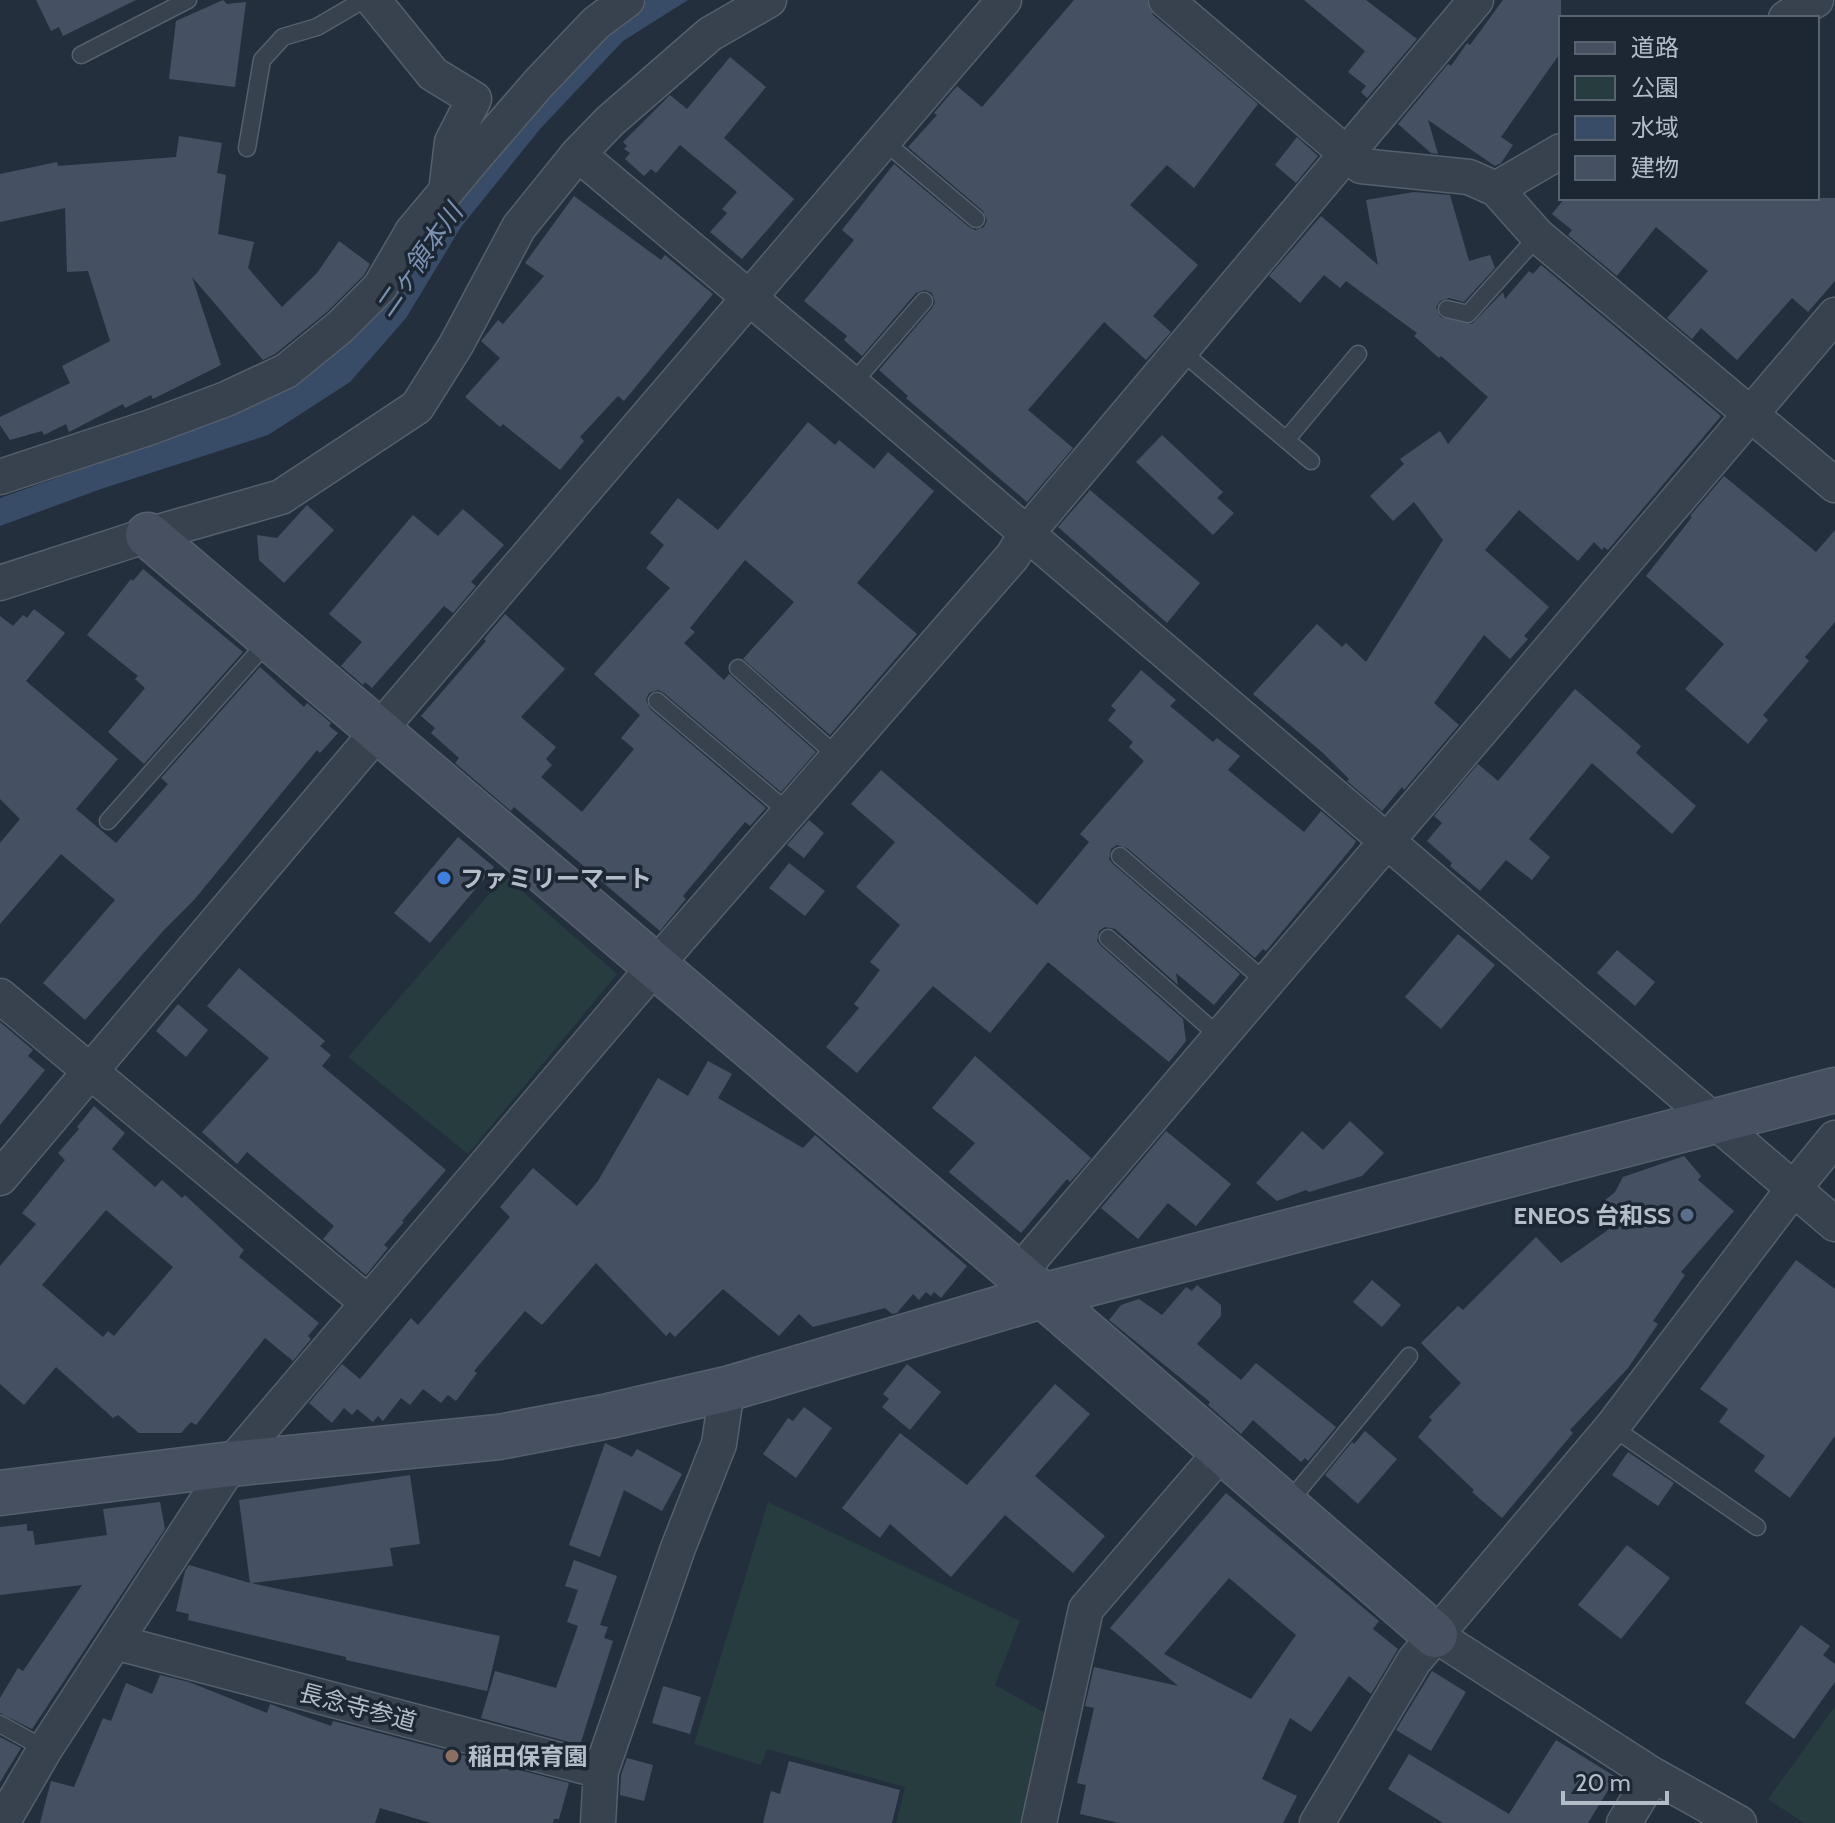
<svg xmlns="http://www.w3.org/2000/svg" width="1835" height="1823" font-family="Cabin,'Noto Sans JP',sans-serif">
<style>
.green{fill:#263c3f}
.water{fill:#394c67}
.building{fill:#455162;fill-rule:evenodd}
.lines{fill:none;stroke-linecap:round;stroke-linejoin:round}
.lane-casing{stroke:#565f6c;stroke-width:19}
.street-casing{stroke:#565f6c;stroke-width:37}
.secondary-casing{stroke:#565f6c;stroke-width:47}
.lane{stroke:#38414e;stroke-width:16}
.street{stroke:#38414e;stroke-width:34}
.secondary{stroke:#465061;stroke-width:44}
.shop-dot{fill:#3f7fe0;stroke:#1d2633;stroke-width:3}
.service-dot{fill:#5c6f8a;stroke:#1d2633;stroke-width:3}
.education-dot{fill:#8d6e63;stroke:#1d2633;stroke-width:3}
.labels{text-anchor:middle;dominant-baseline:central;stroke-width:7;stroke-linejoin:round;paint-order:stroke}
.poi-label{font-size:24px;font-weight:bold;fill:#b4bcc9;stroke:#1d2633;text-anchor:start}
.street-label{font-size:24px;fill:#b4bcc9;stroke:#1d2633}
.water-label{font-size:26px;font-style:italic;fill:#7c92b1;stroke:#1d2633}
</style>
<rect width="100%" height="100%" fill="#242f3e"/>
<path class="green" d="M505,876l112,98 -149,180 -120,-97z
M768,1502l252,119 -25,64 54,30 -24,108h-129l9,-36 -138,-38 -6,16 -67,-21z
M1835,1706v117h-31l-36,-24z"/>
<path class="water" d="M647,0h41l-65,41 -83,88 -79,98 -55,91 -56,64 -82,53 -167,54 -101,37v-28l215,-76 84,-43 56,-42 44,-51 37,-67 166,-187z"/>
<path class="building" d="M36,0h100l-73,36 -4,-9 -8,4z
M223,0l4,4 19,-2 -11,85 -66,-8 7,-58z
M1074,0h73l6,15 105,89 -64,84 -27,-23 -37,40 68,60 -45,51 18,16 -25,28 -42,-38 -76,88 45,38 -46,54 -121,-104 2,-2 -29,-26 53,-62 3,-6 -3,-9 -7,-3 -9,3 -54,63 -18,-16 3,-4 -43,-35 50,-61 -12,-10 52,-66 75,63 6,3 9,-3 3,-7 -4,-9 -75,-64 29,-32 -3,-2 23,-27 25,21z
M1304,0h62l51,39 -50,59 -6,-6 5,-6 -18,-14 17,-21z
M1503,0h58v52l-60,85 12,8 -12,18 -6,3 -67,-46 10,34 -7,-1 -33,-29 50,-60 3,2 16,-23 3,2z
M730,57l36,30 -42,51 70,61 -52,60 -32,-27 17,-19 -5,-4 15,-17 -57,-47 -24,28 -5,-4 -7,7 -19,-17 5,-6 -6,-4 3,-3 -4,-4 47,-47 17,14z
M179,136l43,7 -5,30 9,2 -8,59 36,8 -6,26 34,39 35,-34 22,-32 31,23 -6,11 -37,37 -52,42 -12,6 -71,-83 29,88 -68,34 -2,-4 -26,13 -2,-4 -54,28 -3,-8 -22,11 -2,-4 -32,9 -10,-15v-8l70,-34 -8,-17 48,-25 -22,-70 -21,1 -2,-64 -65,14v-48l57,-12 1,4 118,-9z
M1297,137l21,19 -22,27 -21,-18z
M1414,192l36,3 19,66 21,-6 5,13 -31,34 -15,-4 -9,3 -4,6 4,10 32,7 31,-32 2,7 24,-28 4,3 8,-9 180,151 -113,134 -4,-3 -2,3 -8,-8 -16,19 -59,-51 -34,40 64,57 -25,29 4,3 -18,20 -26,-24 -50,68 25,22 -55,65 -2,-3 -20,24 -35,-30 2,-2 -26,-26 -70,-59 64,-70 25,23 4,-4 20,19 77,-122 -29,-38 -21,19 -23,-25 34,-32 -4,-5 40,-28 8,13 40,-47 -47,-41 -2,2 -25,-22 3,-3 -71,-52 -6,7 -16,-13 -24,28 -31,-27 52,-60 57,49 -12,-65z
M574,196l87,64 4,-5 48,39 -89,107 -6,-5 -38,41 4,4 -24,29 -57,-46 -3,3 -35,-30 35,-39 -19,-17 17,-21 5,4 41,-48 -19,-13z
M1565,198h270v83l-27,31 -16,-14 -55,62 -36,-32 -9,11 -25,-21 41,-47 -52,-44 -39,49 -49,-41 4,-5 -20,-16z
M808,422l27,23 4,-5 35,29 14,-17 46,39 -77,92 60,51 -87,101 -87,-76 51,-57 -49,-42 -55,68 5,4 -11,11 40,37 5,-6 87,78 -35,40 -117,-99 -6,-3 -9,3 -3,7 4,9 116,99 -16,18 -5,-4 -62,74 3,3 -26,32 -146,-124 -3,4 -56,-48 4,-5 -28,-25 4,-5 -14,-12 65,-75 -2,-2 21,-25 60,55 -44,48 35,30 -10,12 6,6 -11,12 41,35 52,-63 -13,-11 19,-23 -46,-41 76,-86 -24,-20 18,-23 -14,-12 28,-35 40,32z
M1162,435l61,57 -6,6 17,15 -21,22 -77,-73z
M1724,476l92,76 19,-22v92l-30,35 4,4 -46,54 5,5 -20,24 -63,-55 39,-45 -78,-68 46,-59 -2,-1z
M1090,490l110,93 -33,40 -109,-96z
M307,505l27,25 -50,53 -25,-23 -2,-25 20,3z
M463,509l41,36 -33,37 5,4 -23,27 -9,-7 -72,82 -7,-6 -2,3 -22,-19 21,-24 -33,-28 84,-99 25,21z
M143,569l100,83 -99,112 -36,-32 37,-44 -10,-9 3,-3 -51,-41 44,-56 2,2z
M34,609l31,24 -39,48 92,78 -42,50 40,34 52,-59 -7,-6 99,-111 44,40 3,-4 24,20 -2,3 9,7 -18,20 -3,-3 -123,150 -30,30 -79,90 -42,-37 72,-83 -54,-46 -61,70v-81l20,-24 -20,-20v-183l13,10 10,-11 4,3z
M1141,670l35,30 -6,6 43,36 4,-4 23,18 -12,14 76,62 17,-21 35,30 -2,4 -88,106 -3,-2 -8,9 -128,-110 -10,-3 -6,4 -2,10 4,5 127,110 -26,31 -38,-32 2,12 -63,-56 -10,-2 -6,4 -2,10 4,5 82,73 3,22 -17,21 -121,-100 -58,71 -57,-47 -76,87 -31,-26 33,-39 -5,-4 26,-34 -10,-8 30,-37 -44,-38 39,-45 -44,-38 30,-34 156,135 52,-63 -9,-8 64,-73 -15,-14 4,-5 -25,-22 8,-10 -5,-4z
M1575,689l66,57 -5,7 60,53 -24,28 -80,-71 -63,76 21,18 -18,23 -26,-20 -26,31 -30,-25 2,-3 -25,-22 15,-18 -8,-7 44,-52 20,17z
M809,820l15,13 -20,25 -17,-13z
M458,837l36,30 -64,76 -36,-30z
M789,863l36,28 -20,25 -36,-28z
M1458,934l37,31 -54,64 -36,-32z
M1617,950l38,32 -20,24 -38,-33z
M239,968l86,73 -5,5 11,9 -9,11 124,104 -44,51 2,1 -20,23 4,3 -22,27 -43,-36 11,-13 -87,-74 -10,12 -35,-32 67,-74 -62,-52z
M178,1004l30,26 -22,27 -30,-26z
M0,1022l33,28 -5,6 17,14 -45,55z
M975,1056l116,102 -21,24 -3,-3 -46,54 -72,-61 26,-29 -43,-35z
M708,1061l24,13 -14,24 85,50 12,-13 152,131 -26,32 -7,-6 -3,4 -5,-4 -7,8 -6,-6 -16,19 -5,1 -7,-6 -72,19 -14,-13 -20,22 -56,-47 -48,48 -5,-5 -4,4 -70,-73 -54,62 -17,-14 -51,60 3,2 -21,28 -8,-6 -7,8 -18,-14 -13,16 -9,-7 -18,23 -5,-5 -5,6 -16,-13 -5,6 -8,-7 -12,15 -23,-20 33,-39 18,15 51,-61 7,7 92,-108 -10,-10 33,-39 44,38 21,-25 60,-103 30,18z
M94,1106l31,27 -13,16 43,38 7,-7 20,18 3,-3 59,55 -5,7 80,66 -11,13 3,3 -18,22 -28,-23 -69,87 -5,-3 -10,11h-42l-21,-18 -5,3 -57,-51 -32,38 -24,-21v-118l36,-42 -14,-11 43,-53 -7,-7 21,-24 -2,-2zM106,1210l67,57 -59,69 -6,-5 -5,6 -61,-52z
M1350,1121l34,32 -22,23 -53,16 -3,-2 -29,11 -21,-18 46,-52 21,19z
M1166,1131l65,53 -35,42 -28,-23 -30,36 -37,-31z
M1684,1156l17,20 -3,4 36,31 -53,61 4,3 -32,46 5,3 -30,44 -58,62 3,3 -71,85 -30,-26 2,-2 -56,-53 14,-17 -3,-3 32,-34 -40,-40 37,-37 5,4 73,-73 25,26 54,-38 -16,-20 16,-13 8,-15z
M1796,1260l39,29v147l-45,62 -36,-27 11,-15 -46,-34 9,-13 -28,-20z
M1372,1280l29,25 -19,22 -29,-25z
M1197,1285l24,20v11l-24,28 44,36 15,-17 80,64 -28,34 -3,-3 -4,4 -48,-42 -12,14 -33,-29 2,-3 -101,-82 12,-15 18,-6 23,16 24,-28 6,4z
M907,1364l34,28 -31,38 -28,-23 7,-8 -6,-5z
M1055,1384l35,30 -55,62 70,60 -32,37 -68,-58 -54,62 -61,-53 -10,14 -38,-30 58,-75 67,52z
M804,1407l28,21 -36,50 -33,-24 25,-36 5,3z
M1365,1431l32,28 -39,45 -33,-29 27,-33 2,2z
M605,1443l27,14 5,-8 45,25 -20,37 -38,-21 -24,67 -31,-12z
M1628,1452l46,31 -16,23 -46,-31z
M410,1475l10,69 -30,4 3,18 -142,17 249,53 -13,55 -141,-31v-3l-158,-37 1,-6 -13,-3 9,-40 4,-6 61,18 -11,-83z
M1226,1493l153,128 -6,8 25,20 -27,45 -22,-18 -38,56 -21,-14 -28,61 35,17 -14,27h-164l-39,-9 6,-29 -9,-2 17,-75 -9,-2 9,-39 84,19 -68,-58zM1229,1578l67,57 -45,64 -87,-45z
M160,1502l5,27 -133,200 -32,-16v-15l18,-30 5,3 59,-86 -82,10v-68l27,-3v7h6l2,14 72,-10 -4,-26z
M1627,1545l43,33 -49,61 -43,-34z
M574,1560l43,16 -17,49 8,2 -4,11 9,3 -33,104 -99,-27 14,-47 61,17 22,-62 -11,-4 11,-32 -13,-4z
M1801,1625l29,21 -7,9 12,9v18l-41,57 -49,-36z
M1432,1671l34,21 -35,59 -35,-21z
M160,1675l29,7 78,31 3,-9 61,22 2,-5 236,62 -10,36h-5l-1,4h-122l-51,-15 -5,15h-335l11,-42 23,6 29,-69 8,3 15,-38 26,11z
M663,1686l38,11 -11,37 -38,-11z
M0,1737l21,11 -21,34z
M1556,1740l60,37 -28,46h-145l-55,-34 21,-35 100,60z
M627,1758l26,7 -9,36 -24,-6 1,-20z
M789,1761l111,29 -8,33h-129l8,-32 9,3z"/>
<g class="lines">
<defs>
<path id="lane" d="M81,55l107,-55
M885,142l91,77
M247,148l15,-88 21,-23 34,-10 46,-27
M1447,309l21,5 70,-78
M1181,351l130,110
M852,384l72,-83
M1286,440l72,-86
M738,668l100,89
M657,701l131,111
M108,821l161,-181
M1120,856l146,126
M1108,938l112,99
M1612,1427l145,100
M1288,1503l121,-147
M0,1724l45,25"/>
<path id="street" d="M373,0l60,74 41,25 -22,43 -6,50
M1166,0l195,166 108,11 27,12 42,47 297,249
M1786,18l30,-18
M578,154l274,230 983,840
M1496,189l65,-38
M0,477l151,-50 75,-28 60,-28 54,-44 40,-40 32,-55 62,-74 64,-74 58,-61 31,-23
M0,583l148,-48 133,-38 136,-90 39,-62 63,-118 59,-73 32,-33 100,-87 59,-34
M0,996l368,307
M0,1178l379,-448 625,-730
M1018,1274l817,-959
M1435,1635l218,140 86,48
M115,1642l486,129
M2,1823l43,-74 186,-285 425,-499 356,-408 15,-24 449,-533
M598,1823l3,-52 77,-223 41,-104 8,-55
M1039,1823l47,-214 136,-158
M1317,1823l97,-162 198,-234 182,-239 41,-50
M1624,1823l29,-48"/>
<path id="secondary" d="M148,535l870,739 417,361
M0,1493l231,-29 268,-27 110,-21 118,-27 315,-93 793,-206"/>
</defs>
<use href="#lane" class="lane-casing"/>
<use href="#street" class="street-casing"/>
<use href="#secondary" class="secondary-casing"/>
<use href="#lane" class="lane"/>
<use href="#street" class="street"/>
<use href="#secondary" class="secondary"/>
</g>
<circle class="shop-dot" cx="444" cy="878" r="8"/>
<circle class="service-dot" cx="1687" cy="1215" r="8"/>
<circle class="education-dot" cx="452" cy="1756" r="8"/>
<g class="labels">
<g class="poi-label">
<text x="460" y="878">ファミリーマート</text>
<text x="1671" y="1215" text-anchor="end">ENEOS 台和SS</text>
<text x="468" y="1756">稲田保育園</text>
</g>
<g class="street-label">
<text transform="translate(358 1707) rotate(15)">長念寺参道</text>
</g>
<g class="water-label">
<text transform="translate(419 260) rotate(-55)">二ヶ領本川</text>
</g>
</g>
<rect x="1559" y="16" width="260" height="184" fill="#1d2633" stroke="#59626f" stroke-width="2"/>
<rect x="1575" y="42" width="40" height="12" fill="#465061" stroke="#59626f" stroke-width="2"/>
<text x="1631" y="56" font-size="24" fill="#b4bcc9">道路</text>
<rect x="1575" y="76" width="40" height="24" fill="#263c3f" stroke="#59626f" stroke-width="2"/>
<text x="1631" y="96" font-size="24" fill="#b4bcc9">公園</text>
<rect x="1575" y="116" width="40" height="24" fill="#394c67" stroke="#59626f" stroke-width="2"/>
<text x="1631" y="136" font-size="24" fill="#b4bcc9">水域</text>
<rect x="1575" y="156" width="40" height="24" fill="#455162" stroke="#59626f" stroke-width="2"/>
<text x="1631" y="176" font-size="24" fill="#b4bcc9">建物</text>
<path d="M1563 1791v12h104v-12" fill="none" stroke="#b4bcc9" stroke-width="4"/>
<text x="1575" y="1791" font-size="24" fill="#b4bcc9" stroke="#1d2633" stroke-width="6" paint-order="stroke">20 m</text>
</svg>
